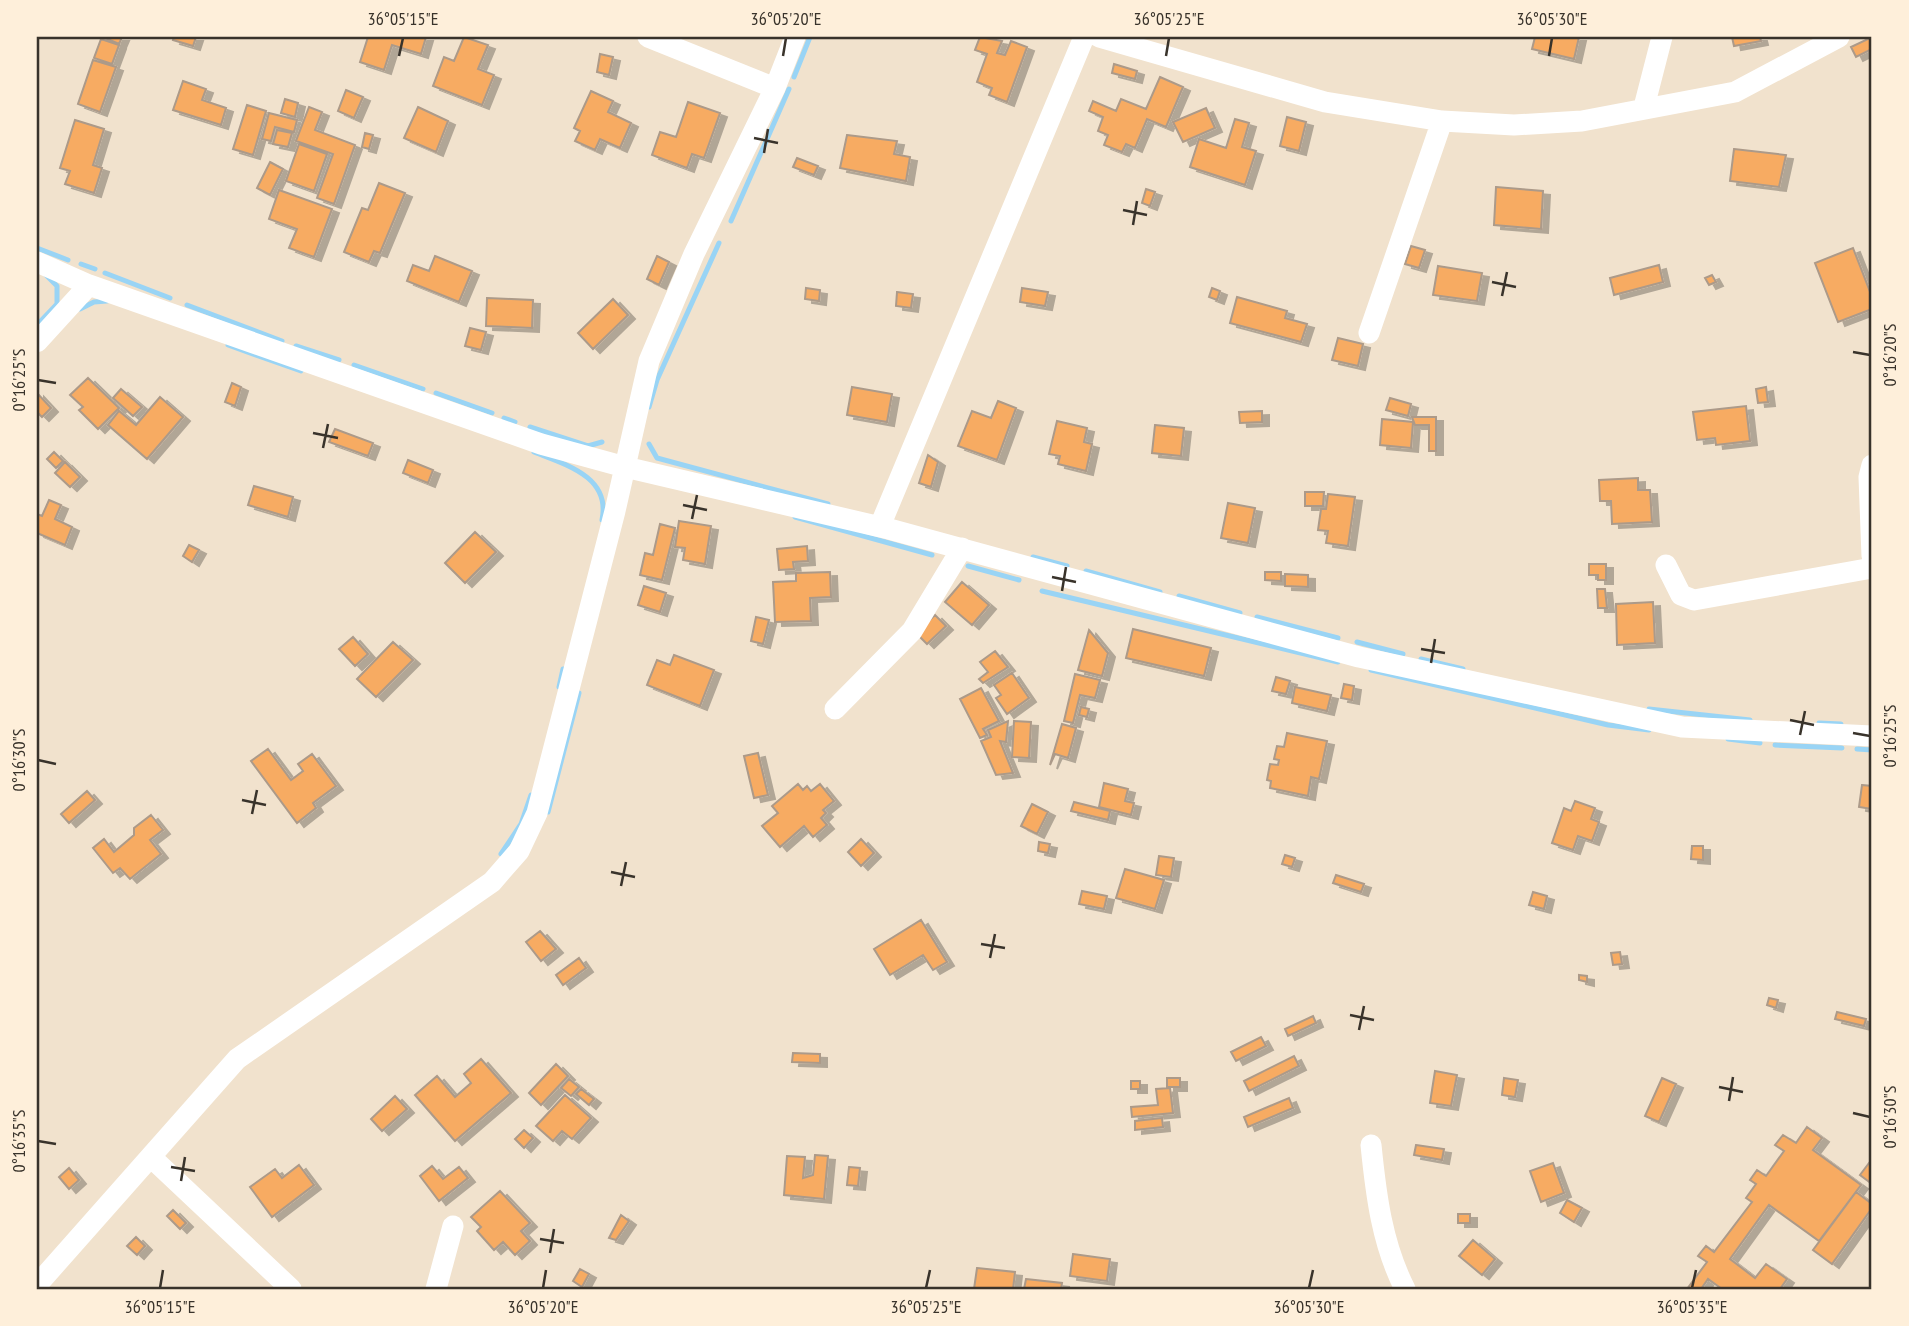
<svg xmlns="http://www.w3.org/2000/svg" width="1909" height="1326" font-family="'PT Sans Narrow',sans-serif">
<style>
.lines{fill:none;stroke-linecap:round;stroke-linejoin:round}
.stream{stroke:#99d4f5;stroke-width:5}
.building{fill:#f7ab62;stroke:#ac9a89;stroke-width:2;filter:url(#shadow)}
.minor{stroke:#fff;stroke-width:21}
.ticks{fill:none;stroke:#39332b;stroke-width:2.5}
.neatline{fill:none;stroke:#39332b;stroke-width:2.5}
.ticks-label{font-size:18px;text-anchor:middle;fill:#39332b}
</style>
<defs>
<filter id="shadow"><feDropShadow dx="7" dy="4" stdDeviation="0" flood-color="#0004"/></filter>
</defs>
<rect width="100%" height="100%" fill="#f1e2cd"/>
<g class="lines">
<path class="stream" d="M794,77l16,-40
M731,221l58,-132
M37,248l31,12
M81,264l14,5
M105,273l65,25
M187,305l95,36
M80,309l14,-7 13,-1
M37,325l20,-21v-18l-11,-11
M228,345l73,26
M296,346l43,14
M354,365l69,24
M436,393l56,20
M649,407l8,-27 62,-137
M504,418l11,4
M530,427l58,19 14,-4
M649,444l8,14 171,46
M534,452c33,13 77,25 68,68
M795,517l137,38
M1033,557l34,9
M968,566l51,14
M1086,571l74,21
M1042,591l296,71
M1179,596l61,17
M1257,617l81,21
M1357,642l46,12
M1421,659l42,10
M1371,670l237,55 41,5
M559,687l4,-18
M1649,709l101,11
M1819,723l22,1
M1728,739l32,4
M1775,745l67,3
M1857,749l15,1
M548,812l31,-119
M501,854l20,-30 10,-29"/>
</g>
<path class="building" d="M103,37h19l-3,7z
M174,37h22l-3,9 -20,-6z
M368,37h58l-5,17 -29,-9 -8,25 -24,-8z
M464,37l24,8 -10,24 16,6 -12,30 -49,-19 11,-29 10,4z
M980,37l22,4 -5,12 8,2 6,-14 16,6 -20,55 -18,-7 3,-7 -15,-6 10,-28 -12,-4z
M1535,37h44l-5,22 -42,-10z
M1732,37h28l1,4 -27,5z
M1872,37v12l-16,8 -5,-10z
M101,39l18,6 -7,19 -18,-6z
M600,54l13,3 -4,18 -12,-3z
M93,60l23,7 -16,45 -22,-8z
M1114,64l23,7 -2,8 -23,-6z
M1160,77l23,10 -17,40 -19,-8 -12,29 -9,-4 -4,8 -18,-7 4,-10 -10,-4 5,-14 -14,-6 4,-10 23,10 5,-12 25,10z
M183,81l23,8 -4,11 24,8 -5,17 -48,-15z
M346,90l17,7 -9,21 -16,-7z
M591,91l22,10 -5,11 23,11 -11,25 -20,-9 -5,11 -20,-9 5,-10 -6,-3z
M285,99l13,4 -3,14 -14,-4z
M688,102l32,11 -16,45 -12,-4 -5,14 -35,-13 8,-23 16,5z
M247,105l19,6 -13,44 -20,-6z
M309,107l13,5 -7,18 40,15 -21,59 -17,-6 16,-44 -37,-13z
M418,107l30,14 -12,31 -32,-14z
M1206,108l9,20 -32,14 -10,-20z
M269,113l28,7 -3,12 -19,-5 -4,14 -9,-2z
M1287,117l19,5 -7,29 -19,-5z
M1235,119l14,4 -7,24 14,4 -11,34 -55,-18 9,-28 27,9z
M75,120l29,9 -11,36 9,3 -8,25 -29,-9 5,-13 -10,-3z
M277,130l15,3 -4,14 -15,-3z
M365,133l8,2 -4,14 -7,-2z
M847,135l50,6 -3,13 16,3 -4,24 -66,-13z
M299,144l28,10 -13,37 -28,-10z
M1734,149l52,6 -7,32 -49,-6z
M797,158l21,8 -4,9 -21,-8z
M270,162l13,7 -13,26 -13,-7z
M379,183l26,10 -25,60 -6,-2 -5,11 -25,-10 18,-44 6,2z
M1496,187l47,4 -2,38 -47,-4z
M1146,189l9,3 -5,14 -8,-3z
M279,190l53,19 -18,48 -25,-9 8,-19 -28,-10z
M1411,246l14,4 -6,18 -14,-4z
M1853,248l19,49v12l-34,13 -23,-59z
M435,256l37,15 -13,31 -52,-21 6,-16 16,6z
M657,256l12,6 -10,23 -12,-6z
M1659,265l4,17 -49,13 -4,-17z
M1438,266l44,7 -5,28 -44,-6z
M1712,275l4,7 -7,3 -4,-7z
M806,288l14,2 -1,11 -14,-2z
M1022,288l26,4 -3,14 -25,-4z
M1212,288l8,3 -3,9 -8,-3z
M897,292l16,2 -2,14 -15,-2z
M1237,297l50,14 -2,7 22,6 -6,18 -71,-19z
M487,298l46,2 -1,28 -46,-2z
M613,299l15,16 -35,34 -15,-16z
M470,328l16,4 -5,18 -16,-4z
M1338,338l25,6 -5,22 -26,-6z
M88,378l31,30 -21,21 -19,-19 4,-3 -13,-12z
M232,383l9,4 -6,19 -10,-4z
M852,387l40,7 -5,28 -40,-7z
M1766,387l2,15 -10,1 -2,-14z
M121,389l21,18 -9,9 -20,-18z
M37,393l14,15 -9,9 -5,-5z
M160,397l23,20 -36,42 -39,-34 11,-14 17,14z
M1390,398l21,6 -3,12 -22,-6z
M998,401l18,7 -19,52 -39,-14 14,-35 19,7z
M1746,406l4,35 -34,4 -1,-7 -18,2 -4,-28z
M1262,411v11l-22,1 -1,-11z
M1412,417h24v34h-7v-26h-14z
M1382,419l31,3 -2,26 -31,-3z
M1057,421l30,7 -3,14 8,2 -6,27 -28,-7 2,-8 -11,-2z
M1155,425l29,3 -3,28 -29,-3z
M335,429l38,14 -5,13 -39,-14z
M54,452l9,9 -7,7 -9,-9z
M928,455l10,7 -7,25 -12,-4z
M408,460l25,10 -5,13 -25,-10z
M65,462l15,15 -10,10 -15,-14z
M1638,478v12h12l2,32 -40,2 -1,-23h-11l-1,-21z
M254,486l39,11 -5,20 -40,-12z
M1305,492h19l-1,14h-18z
M1328,494l27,3 -7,49 -22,-3 2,-12 -10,-1 3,-21h5z
M49,500l12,5 -6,14 17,8 -7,18 -28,-12v-19l5,2z
M1228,503l27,5 -7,35 -27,-5z
M679,521l32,5 -6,38 -22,-4 2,-12 -10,-1z
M660,524l15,4 -13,52 -22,-5 5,-22 8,2z
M475,532l21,20 -31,31 -20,-20z
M189,545l10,5 -7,12 -9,-6z
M807,546l1,15 -15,1 1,7 -15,1 -2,-21z
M1589,564h17v16h-8v-5h-9z
M830,572l1,25 -21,1 1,23 -36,1 -2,-40 23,-1v-8z
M1265,572h16v9l-16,-1z
M1285,574l23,1v12l-23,-1z
M962,582l27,23 -17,20 -27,-23z
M644,586l22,7 -6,19 -22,-7z
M1597,589h8l2,19h-9z
M1653,602l2,41 -38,2 -1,-41z
M935,615l11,11 -19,18 -11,-11z
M756,617l13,3 -6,24 -12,-3z
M1133,629l78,19 -7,28 -78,-18z
M1089,630l19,23 -6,23 -24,-6z
M353,637l15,17 -13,12 -16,-17z
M393,642l20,18 -37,37 -19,-18z
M995,651l13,16 -25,16 -4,-4 9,-7 -8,-10z
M674,655l40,15 -14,36 -53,-21 10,-25 13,5z
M1012,673l17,25 -22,16 -11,-16 5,-3 -7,-10z
M1075,674l25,6 -5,18 -15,-3 -7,28 -9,-2z
M1276,677l14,4 -4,13 -14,-3z
M1344,684l10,2 -2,14 -11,-2z
M1295,687l36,8 -4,16 -35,-8z
M981,688l18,33 -16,8 4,6 -7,3 -20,-39z
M1081,707l8,2 -2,8 -8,-2z
M1008,721l-2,21 -6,-1 13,32 -17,2 -15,-34 10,-4 -3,-7z
M1014,721l17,1 -2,36 -17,-1z
M1062,724l14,4 -8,30 -13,-4 -5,11z
M1287,733l40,8 -8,38 -8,-2 -3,19 -38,-8 1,-7 -4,-1 3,-16 8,1 1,-5 -5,-1 3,-13 7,1z
M268,749l23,31 12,-9 -5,-7 14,-10 24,32 -23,17 3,5 -19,15 -46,-62z
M758,753l10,42 -14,3 -10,-42z
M1104,783l24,6 -3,12 9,2 -3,12 -32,-8z
M798,784l5,6 4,-4 4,5 9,-7 14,17 -11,9 3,3 -5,5 6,7 -14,12 -9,-11 -24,21 -18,-21 16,-13 -6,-7z
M1862,785l10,1v23l-13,-2z
M87,791l8,9 -26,23 -8,-9z
M1575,801l20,7 -4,11 8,3 -7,19 -14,-5 -5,14 -21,-7 12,-35 7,3z
M1074,802l36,9 -2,9 -37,-9z
M1032,804l16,8 -11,22 -16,-8z
M151,815l12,15 -13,10 11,14 -31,25 -10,-11 -7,5 -20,-25 11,-9 10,13 20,-17v-7z
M861,839l13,14 -13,13 -13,-14z
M1039,842l11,2 -2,9 -10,-2z
M1692,846h11v14l-12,-1z
M1285,855l10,3 -3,9 -10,-3z
M1159,856l15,2 -3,19 -15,-2z
M1125,869l39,11 -9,29 -39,-11z
M1336,875l28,9 -3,8 -28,-9z
M1082,891l25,5 -3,13 -25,-5z
M1533,892l14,4 -3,13 -15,-4z
M921,920l26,42 -14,8 -10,-15 -33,20 -16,-26z
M540,931l16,18 -15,12 -15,-19z
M1620,952l2,12 -9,1 -2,-12z
M579,958l7,10 -23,17 -7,-10z
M1579,975l8,1v6l-8,-2z
M1769,998l9,2 -2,8 -9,-3z
M1837,1012l29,7 -2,7 -29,-7z
M1313,1016l3,7 -28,13 -3,-7z
M1261,1037l5,9 -30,15 -5,-9z
M793,1053l27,1v9l-28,-1z
M1294,1056l5,10 -50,25 -5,-10z
M481,1059l30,34 -56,48 -40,-46 22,-19 18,21 16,-14 -7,-9z
M556,1064l12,12 -27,29 -12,-12z
M1435,1071l22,4 -6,31 -21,-3z
M1167,1078h13v9h-13z
M1504,1078l14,2 -3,17 -13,-2z
M1662,1078l14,6 -17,38 -14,-6z
M569,1079l10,8 -8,9 -10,-8z
M1131,1081h9v8h-9z
M1170,1088l3,25 -41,4 -1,-10 27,-2 -2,-16z
M581,1089l13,10 -5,6 -13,-11z
M565,1095l26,23 -19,21 -10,-8 -9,10 -17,-15z
M395,1096l12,13 -25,22 -11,-12z
M1289,1098l4,10 -45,19 -4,-10z
M1162,1118l1,9 -28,3v-9z
M1807,1127l15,11 -9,12 48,35 -42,56 -50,-36 -39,54 25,19 11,-14 21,15 -7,10h-58l-14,-10 -7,10h-14l20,-27 -9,-6 8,-10 8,6 38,-50 -6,-4 10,-14 -6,-4 7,-10 9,6 18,-25 -9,-6 8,-10 13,8z
M524,1130l9,8 -9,10 -9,-9z
M1416,1145l28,4 -2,11 -28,-5z
M815,1155l13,1 -4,43 -40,-4 3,-39 18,1 -2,21 10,-3z
M1872,1159v25l-12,-9z
M1553,1163l11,30 -23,9 -11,-31z
M299,1165l15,20 -42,32 -22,-30 25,-18 7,9z
M432,1166l11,13 16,-12 9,11 -29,23 -19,-25z
M849,1167l11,1 -2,18 -11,-1z
M69,1168l10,12 -10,9 -10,-12z
M500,1191l30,32 -9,8 9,10 -15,14 -12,-13 -9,8 -17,-19 4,-4 -10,-10z
M1856,1192l16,12v4l-40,56 -19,-14z
M1567,1200l15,8 -8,14 -14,-9z
M173,1210l13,13 -6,6 -13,-13z
M1458,1214h12v9h-12z
M621,1215l8,6 -13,19 -7,-2z
M136,1237l9,9 -8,9 -10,-9z
M1473,1240l22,19 -13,16 -23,-19z
M1073,1254l37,5 -3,22 -37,-5z
M977,1268l38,4 -2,17h-39z
M580,1269l9,5 -7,13 -9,-6z
M1026,1279l36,4 -1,6h-37z"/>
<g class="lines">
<path class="minor" d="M648,37l127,51
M1099,37l226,65 117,19 72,4 68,-4 153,-29 104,-55
M1644,107l18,-70
M37,262l52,23 452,159 84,23 264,62 470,128 323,70 190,9
M1369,333l73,-212
M37,342l52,-57
M1872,465l-3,12 3,79
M880,526l204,-489
M1666,565l15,30 13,5 178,-32
M835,709l77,-78 50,-83
M1371,1145c5,50 11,99 34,144
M152,1158l139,131
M37,1285l200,-226 255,-177 27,-31 18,-38 78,-302 34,-150 45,-107 81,-166 20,-51
M436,1289l17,-63"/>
</g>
<path class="ticks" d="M399,56l4,-18M783,56l3,-18M1166,56l3,-18M1549,56l3,-18M754,138l24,5M764,153l4,-24M1123,210l24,5M1133,225l4,-24M1492,282l24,5M1502,296l5,-24M1853,352l17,3M38,380l18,3M313,433l25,5M323,448l5,-24M683,505l24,5M692,519l5,-24M1052,577l24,5M1062,591l4,-24M1421,649l24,4M1431,663l4,-24M1790,720l24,5M1853,733l17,3M1800,735l5,-24M38,760l18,4M242,800l24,5M252,814l5,-24M611,872l24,5M621,886l5,-24M981,944l24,4M990,958l5,-24M1350,1015l24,5M1359,1030l5,-24M1719,1087l24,5M1729,1101l4,-24M1853,1113l17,4M38,1141l18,3M171,1167l24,4M181,1181l4,-24M540,1239l24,4M550,1253l4,-24M160,1288l3,-18M543,1288l3,-18M926,1288l4,-18M1309,1288l4,-18M1692,1288l4,-18"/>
<rect width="1909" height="1326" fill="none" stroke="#feefda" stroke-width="77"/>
<rect x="38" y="38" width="1832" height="1250" class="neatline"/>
<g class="ticks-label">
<text x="403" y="25">36°05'15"E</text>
<text x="786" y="25">36°05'20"E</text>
<text x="1169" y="25">36°05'25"E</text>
<text x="1552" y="25">36°05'30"E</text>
<text transform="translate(1890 355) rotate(-90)" y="6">0°16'20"S</text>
<text transform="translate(19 380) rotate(-90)" y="6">0°16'25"S</text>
<text transform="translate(1890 736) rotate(-90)" y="6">0°16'25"S</text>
<text transform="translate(19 760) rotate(-90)" y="6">0°16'30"S</text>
<text transform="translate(1890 1117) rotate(-90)" y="6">0°16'30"S</text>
<text transform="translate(19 1141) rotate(-90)" y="6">0°16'35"S</text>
<text x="160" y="1313">36°05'15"E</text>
<text x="543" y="1313">36°05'20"E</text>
<text x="926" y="1313">36°05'25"E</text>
<text x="1309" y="1313">36°05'30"E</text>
<text x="1692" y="1313">36°05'35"E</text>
</g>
</svg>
